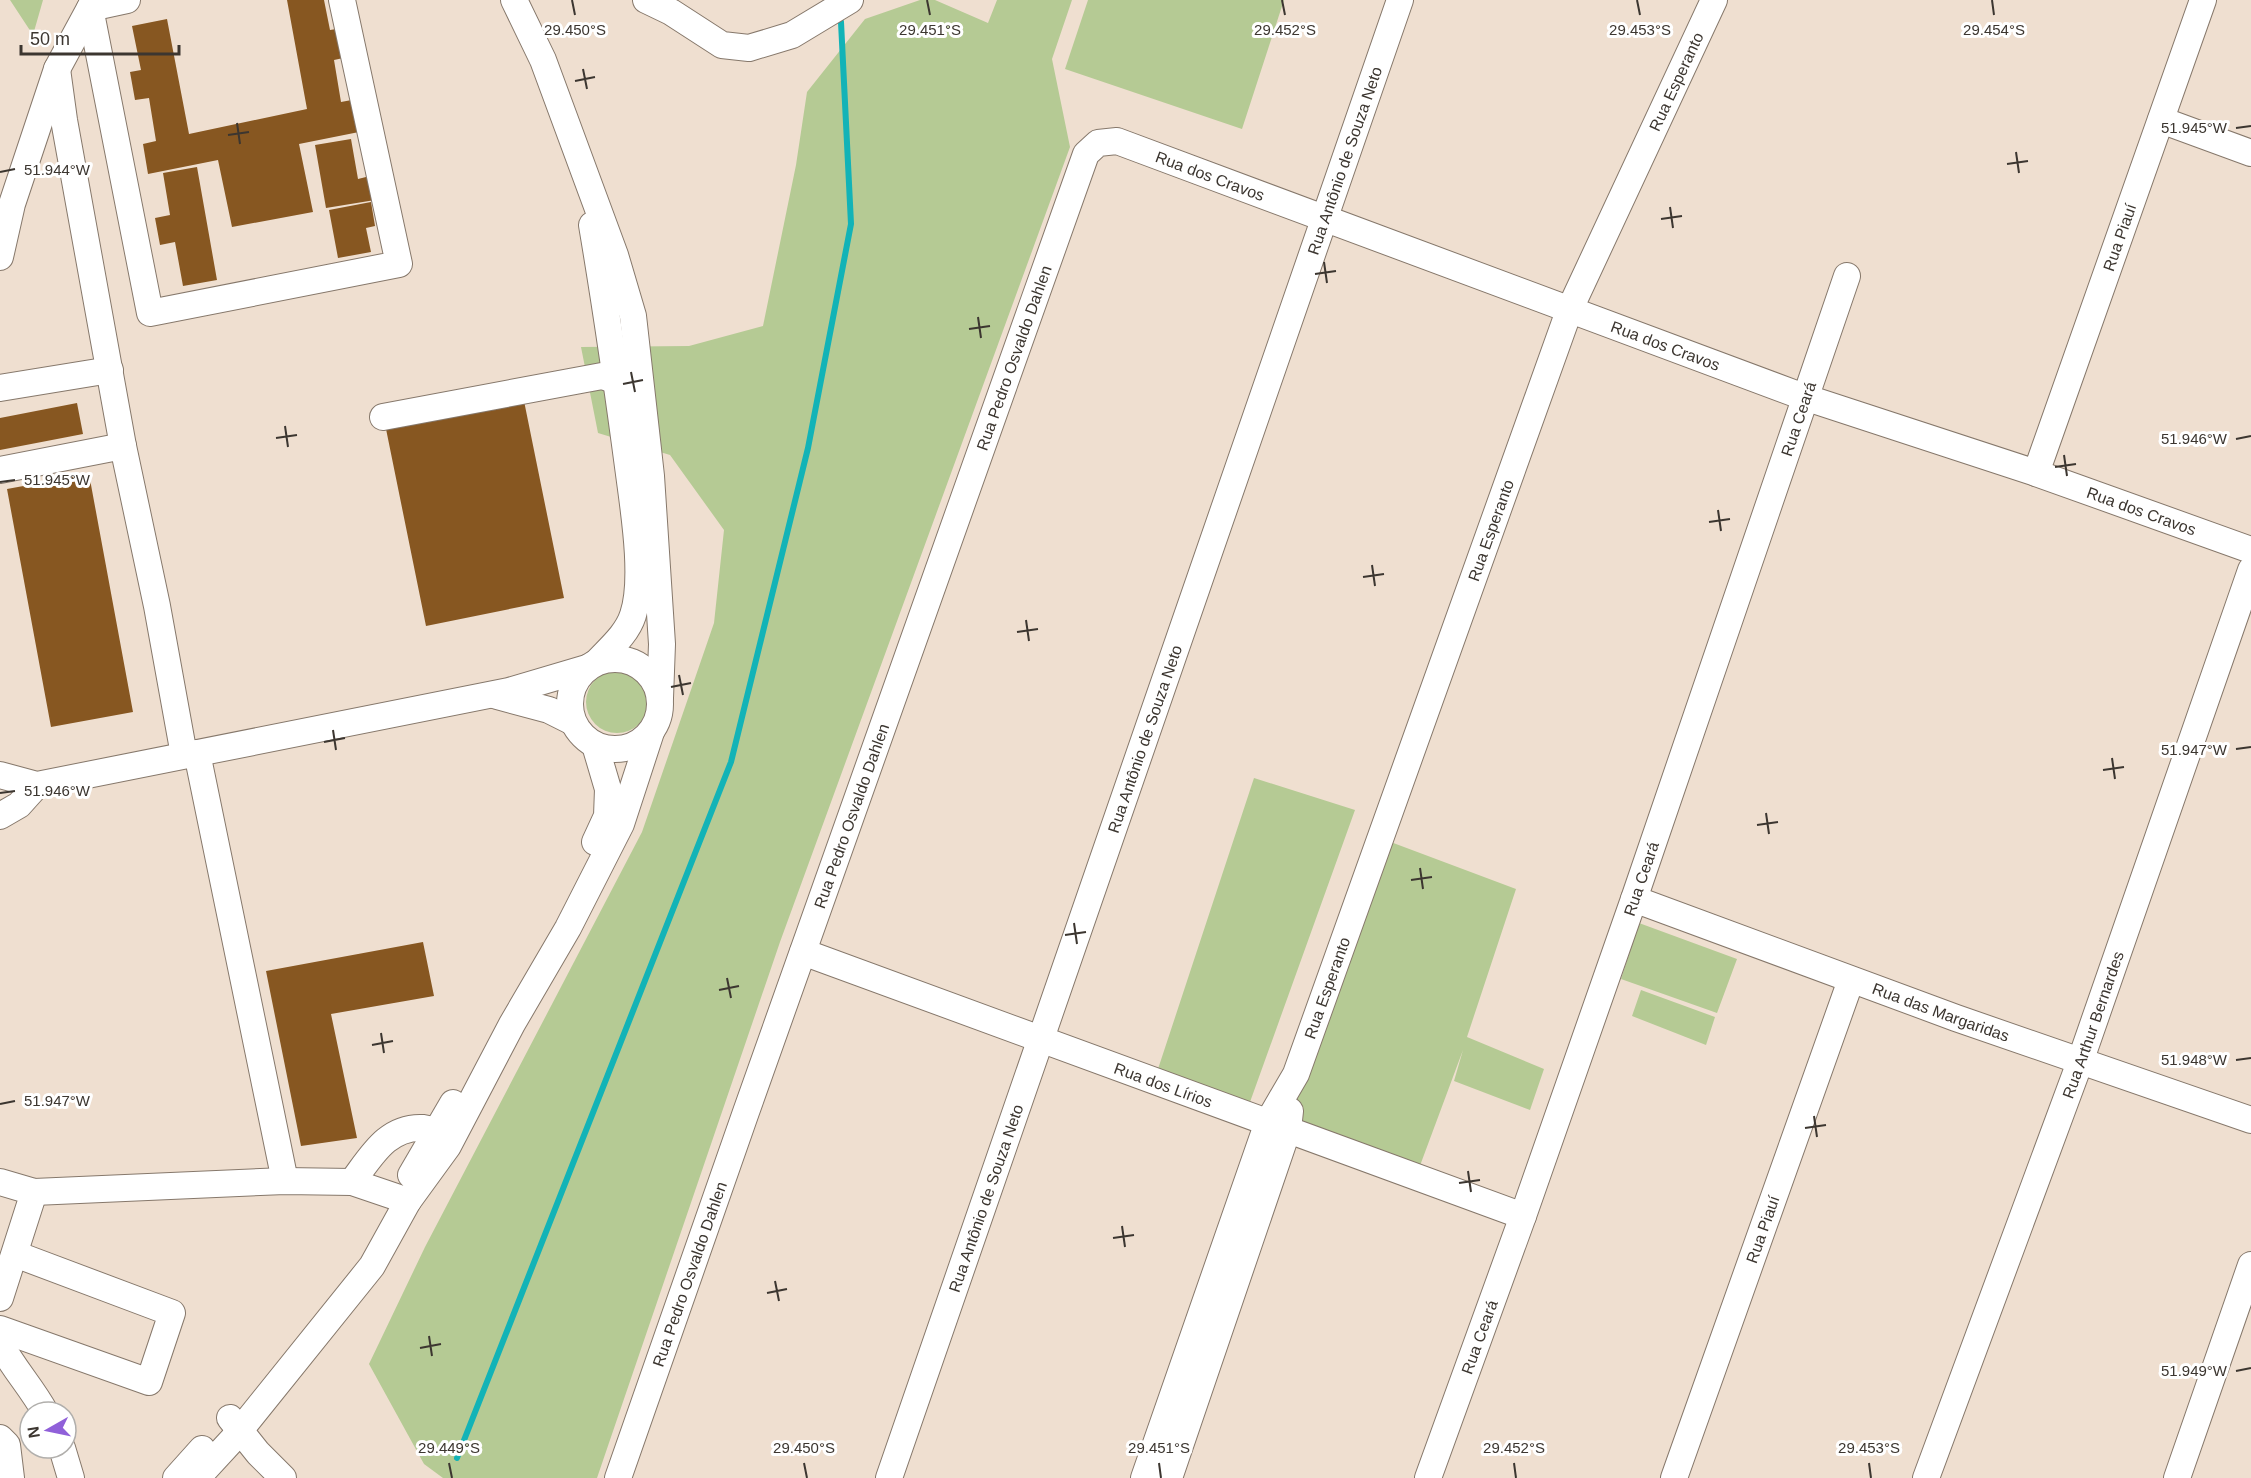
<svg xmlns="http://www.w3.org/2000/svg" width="2251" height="1478" font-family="Arial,sans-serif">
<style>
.green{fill:#b5ca94}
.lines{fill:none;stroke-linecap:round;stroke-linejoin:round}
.stream{stroke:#12b3b7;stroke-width:6}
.building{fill:#875721}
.minor-casing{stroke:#86786b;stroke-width:28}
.minor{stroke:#fff;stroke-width:26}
.ticks{fill:none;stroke:#3c3630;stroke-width:2}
.labels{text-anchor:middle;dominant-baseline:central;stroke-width:6;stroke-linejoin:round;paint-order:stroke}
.street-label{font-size:16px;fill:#3c3630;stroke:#fff}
.ticks-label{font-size:15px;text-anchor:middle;fill:#3c3630;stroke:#fff;stroke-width:6;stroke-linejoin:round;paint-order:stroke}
</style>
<rect width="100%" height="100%" fill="#efdfd0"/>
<path class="green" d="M10,0h33l-10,35z
M920,0h15l53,23 9,-23h75l-20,59 18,88 -290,795 -183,536h-154l-19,-14 -55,-100 56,-117 217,-415 72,-209 10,-93 -54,-75 -72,-22 -17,-86 108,-1 74,-20 33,-161 11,-73 58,-73z
M1088,0h196l-42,129 -177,-60z
M586 702a31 31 0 1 1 62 0a31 31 0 1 1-62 0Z
M1254,778l101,32 -105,292 -92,-33z
M1388,841l128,48 -49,148 77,32 -14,41 -76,-29 9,-31 -45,121 -129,-49z
M1639,923l98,36 -20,54 -96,-34z
M1641,990l74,27 -9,28 -74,-29z"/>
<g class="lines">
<path class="stream" d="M457,1458l274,-696 77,-314 43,-224 -10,-202"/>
</g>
<path class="building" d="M287,0h37l6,30 13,-2 5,29 -14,3 7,42 16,-3 7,32 -65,13 14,68 -81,15 -14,-67 -70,14 -5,-30 13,-3 -7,-43 -14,2 -5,-28 11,-2 -9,-44 35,-7 22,115 118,-25z
M351,139l7,40 12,-3 5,24 -49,8 -11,-63z
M197,167l20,113 -34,6 -8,-44 -15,3 -5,-27 15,-3 -7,-42z
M371,202l4,24 -9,2 5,24 -33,6 -9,-48z
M523,396l41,202 -138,28 -41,-202z
M77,403l6,31 -83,16v-32z
M89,474l44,238 -82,15 -44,-238z
M423,942l11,54 -103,18 26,124 -56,8 -35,-175z"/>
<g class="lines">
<defs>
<g id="minor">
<path d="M514,0l29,60 72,195 18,61 18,160 11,168 -2,54"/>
<path d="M646,0l25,12 51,33 27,3 43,-13 58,-35"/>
<path d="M90,8l60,305 249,-49 -57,-264"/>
<path d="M57,69l7,51 59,326 34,160 27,149"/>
<path d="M2161,120l90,33"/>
<path d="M592,225c14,83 26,166 37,249 5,38 16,106 4,141 -6,19 -23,33 -36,47"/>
<path d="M0,257l12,-53 45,-135 33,-61 37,-8"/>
<path d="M0,388l110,-18"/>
<path d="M383,417l219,-41 15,5 10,9"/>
<path d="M0,470l123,-24"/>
<path id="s1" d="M2036,473l167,-473"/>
<circle cx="615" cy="704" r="45"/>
<path d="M497,696l52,14 24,12"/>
<path d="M595,745l13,44 -1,27 -12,26"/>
<path d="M197,753l88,428"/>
<path d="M0,775l37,10 472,-94 78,-23"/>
<path d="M0,816l19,-11 18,-20"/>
<path id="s2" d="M1634,899l322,119 295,102"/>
<path id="s3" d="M803,952c239,90 480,175 720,264"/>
<path d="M411,1175l42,-72"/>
<path d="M0,1182l34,10 251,-11 67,1 56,19"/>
<path d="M352,1182c19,-25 35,-56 71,-54 10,1 16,10 16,20"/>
<path d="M0,1298l34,-106"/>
<path d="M0,1329l149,53 23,-69 -157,-59"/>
<path d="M0,1343c13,25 32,45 45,69"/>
<path d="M230,1418l28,35 25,25"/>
<path d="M0,1438l7,7 4,33"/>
<path d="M62,1448l9,30"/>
<path d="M176,1478l26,-29"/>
<path d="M197,1478l36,-39 139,-173 36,-65 40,-55 64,-122 56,-96 53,-104 30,-92"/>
<path id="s4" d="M618,1478l128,-366 340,-958 12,-11 19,-2 687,256 232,76 215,77"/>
<path id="s5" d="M889,1478l511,-1478"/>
<path id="s6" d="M1144,1478l124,-356 28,-48 273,-763 145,-311"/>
<path d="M1169,1478l119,-349 2,-18"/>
<path id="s7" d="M1428,1478l95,-262 111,-317 213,-623"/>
<path id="s8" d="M1674,1478l177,-498"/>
<path id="s9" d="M1926,1478l154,-416 171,-492"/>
<path d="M2177,1478l74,-213"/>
</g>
</defs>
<use href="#minor" class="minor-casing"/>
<use href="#minor" class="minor"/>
</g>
<path class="ticks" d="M572,0l3,15M927,0l3,15M1282,0l3,15M1637,0l3,15M1992,0l2,15M583,69l4,20M575,81l20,-4M237,123l3,21M2236,128l15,-2M228,135l21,-3M2016,152l3,21M2007,164l21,-3M0,172l15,-3M1670,207l3,21M1661,219l21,-3M1324,262l3,21M1315,274l21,-3M978,317l3,21M969,329l21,-3M631,372l4,20M623,384l20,-4M285,426l3,21M276,438l21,-3M2236,439l15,-3M2064,455l3,21M2055,467l21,-3M0,482l15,-2M1718,510l3,21M1709,522l21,-3M1372,565l3,21M1363,577l21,-3M1026,620l3,21M1017,632l21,-3M679,675l4,20M671,687l20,-4M333,730l3,20M324,742l21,-4M2236,749l15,-2M2112,758l3,21M2103,770l21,-3M0,793l15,-2M1766,813l3,21M1757,825l21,-3M1420,868l3,21M1411,880l21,-3M1074,923l3,21M1065,935l21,-3M727,978l4,20M719,990l20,-4M381,1033l3,20M372,1045l21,-4M2236,1060l15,-2M0,1104l15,-3M1814,1116l3,21M1805,1128l21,-3M1468,1171l3,21M1459,1183l21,-3M1122,1226l3,21M1113,1238l21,-3M775,1281l4,20M767,1293l20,-4M429,1336l3,20M420,1348l21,-4M2236,1371l15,-3M449,1463l3,15M804,1463l3,15M1159,1463l2,15M1514,1463l2,15M1869,1463l2,15"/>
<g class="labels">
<g class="street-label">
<text stroke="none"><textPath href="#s6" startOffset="1496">Rua Esperanto</textPath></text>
<text stroke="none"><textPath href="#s5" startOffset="1394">Rua Antônio de Souza Neto</textPath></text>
<text stroke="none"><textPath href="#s4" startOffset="1539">Rua dos Cravos</textPath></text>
<text stroke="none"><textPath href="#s1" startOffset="250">Rua Piauí</textPath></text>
<text stroke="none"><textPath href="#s4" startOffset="2025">Rua dos Cravos</textPath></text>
<text stroke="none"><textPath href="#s4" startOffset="1188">Rua Pedro Osvaldo Dahlen</textPath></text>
<text stroke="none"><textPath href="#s7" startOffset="1122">Rua Ceará</textPath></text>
<text stroke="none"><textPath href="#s4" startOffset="2529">Rua dos Cravos</textPath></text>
<text stroke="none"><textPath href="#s6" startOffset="1010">Rua Esperanto</textPath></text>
<text stroke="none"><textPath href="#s5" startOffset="782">Rua Antônio de Souza Neto</textPath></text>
<text stroke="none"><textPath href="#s4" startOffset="702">Rua Pedro Osvaldo Dahlen</textPath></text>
<text stroke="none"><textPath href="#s7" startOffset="636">Rua Ceará</textPath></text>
<text stroke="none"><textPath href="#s6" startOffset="524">Rua Esperanto</textPath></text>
<text stroke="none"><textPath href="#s2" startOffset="327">Rua das Margaridas</textPath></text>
<text stroke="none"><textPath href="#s9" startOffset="483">Rua Arthur Bernardes</textPath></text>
<text stroke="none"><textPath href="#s3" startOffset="384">Rua dos Lírios</textPath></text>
<text stroke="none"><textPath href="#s5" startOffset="296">Rua Antônio de Souza Neto</textPath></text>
<text stroke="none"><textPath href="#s8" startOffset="264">Rua Piauí</textPath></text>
<text stroke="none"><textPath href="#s4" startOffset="216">Rua Pedro Osvaldo Dahlen</textPath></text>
<text stroke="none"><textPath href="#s7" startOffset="150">Rua Ceará</textPath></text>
</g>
</g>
<g class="ticks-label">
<text x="575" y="35">29.450°S</text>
<text x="930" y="35">29.451°S</text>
<text x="1640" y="35">29.453°S</text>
<text x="1994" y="35">29.454°S</text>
<text x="1285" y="35">29.452°S</text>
<text x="2194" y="133">51.945°W</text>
<text x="57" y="175">51.944°W</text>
<text x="2194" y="444">51.946°W</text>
<text x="57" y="485">51.945°W</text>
<text x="2194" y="755">51.947°W</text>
<text x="57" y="796">51.946°W</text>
<text x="2194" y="1065">51.948°W</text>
<text x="57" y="1106">51.947°W</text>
<text x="2194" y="1376">51.949°W</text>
<text x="449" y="1453">29.449°S</text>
<text x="804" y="1453">29.450°S</text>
<text x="1159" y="1453">29.451°S</text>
<text x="1514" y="1453">29.452°S</text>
<text x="1869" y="1453">29.453°S</text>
</g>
<g transform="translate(48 1430) rotate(261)"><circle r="28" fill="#ffffff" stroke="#b1afac" stroke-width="1.5"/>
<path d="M0-4.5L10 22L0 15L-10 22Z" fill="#9060d9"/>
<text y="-9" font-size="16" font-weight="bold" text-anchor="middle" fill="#3c3630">N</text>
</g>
<path d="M21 45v9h158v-9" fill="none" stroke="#3c3630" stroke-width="3"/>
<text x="30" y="45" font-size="18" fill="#3c3630" stroke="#ffffff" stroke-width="4.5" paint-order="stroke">50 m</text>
</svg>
